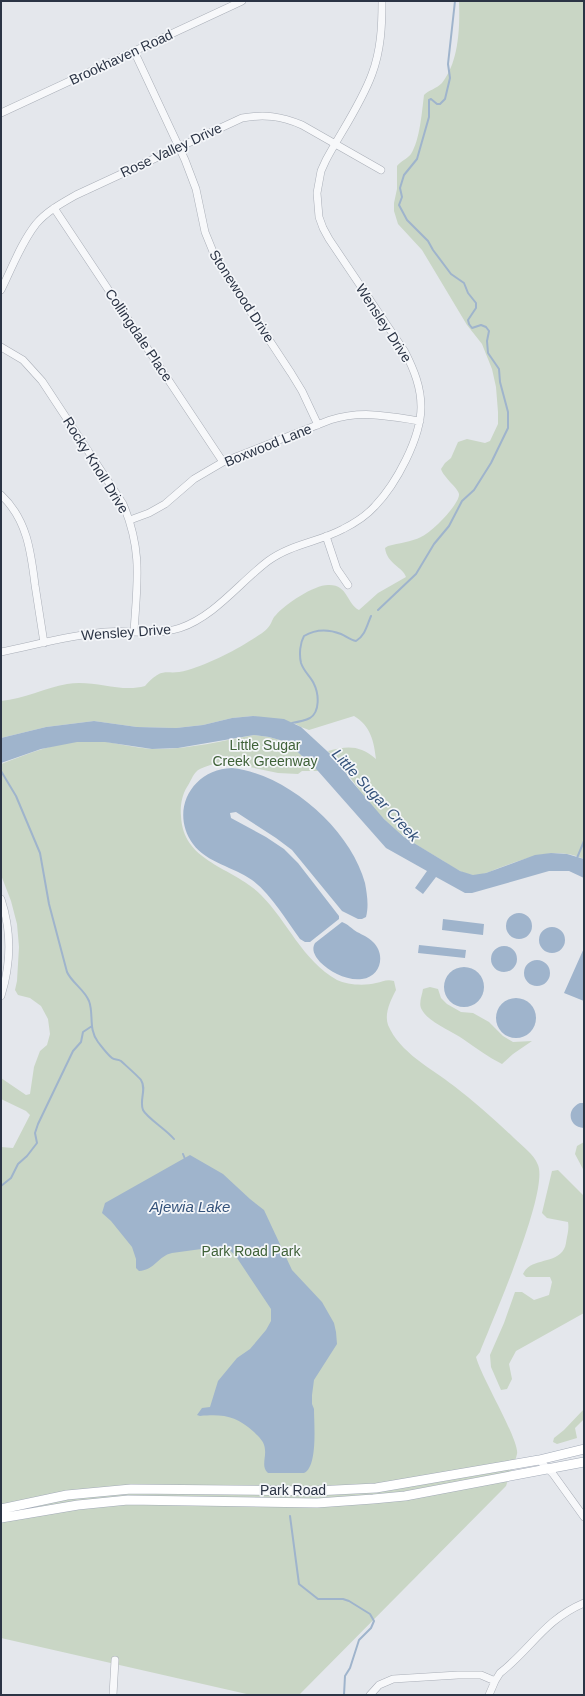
<svg xmlns="http://www.w3.org/2000/svg" width="585" height="1696" font-family="Helvetica,sans-serif">
<style>
.green{fill:#c9d6c5}
.water{fill:#9fb4cc}
.lines{fill:none;stroke-linecap:round;stroke-linejoin:round}
.stream{stroke:#9fb4cc;stroke-width:2}
.minor-casing{stroke:#a9aeb7;stroke-width:8}
.major-casing{stroke:#a3abb8;stroke-width:10}
.minor{stroke:#f7f8fa;stroke-width:7}
.major{stroke:#fff;stroke-width:9}
.labels{text-anchor:middle;dominant-baseline:central;stroke-width:3.5;stroke-linejoin:round;paint-order:stroke}
.street-label{font-size:14px;fill:#2b3445;stroke:#f4f6f9}
.park-label{font-size:14px;fill:#3f6138;stroke:#f4f6f9}
.water-label{font-size:15px;font-style:italic;fill:#34527a;stroke:#f4f6f9}
</style>
<rect width="100%" height="100%" fill="#e4e7ec"/>
<path class="green" d="M459,1h125v858c-29,-13 -57,-1 -85,9 -8,3 -17,8 -26,7 -12,-1 -23,-10 -33,-16 -20,-12 -40,-23 -56,-40 -21,-21 -36,-47 -56,-68 20,-5 31,-6 48,8 -2,-17 -5,-33 -22,-43l-45,14 -8,-3 -7,-4 -41,-7 -21,2 -29,7 -27,3 -39,-1 -43,-6 -48,6 -45,11v-37c23,-2 44,-13 66,-17 26,-5 53,9 78,2 20,-22 20,-9 43,-16 21,-6 50,-21 68,-33 5,-3 11,-7 14,-12 2,-3 3,-8 6,-10 9,-11 38,-30 52,-30 20,-1 18,18 31,25l19,-17 28,-16c-3,-10 -19,-13 -21,-29l3,-2c11,-3 23,-4 33,-9 10,-4 39,-33 38,-43 -1,-6 -15,-16 -18,-25l4,-6 6,-5 7,-16 9,-3 18,4 5,-2 8,-17v-12l-2,-25 -4,-18 -10,-25 -15,-19 -45,-75 -24,-26 -4,-13v-8l3,-14v-23c4,-5 10,-7 14,-12 9,-14 11,-43 13,-59 5,-5 12,-6 18,-12 17,-21 18,-56 17,-82z
M254,735l15,2 18,5 31,29h-16l-4,3 -20,-1 -52,-11c-7,0 -25,5 -29,9 -4,3 -7,12 -10,16 -5,8 -7,19 -6,29 2,47 53,51 80,79 27,27 41,65 76,85 10,5 28,6 39,3 7,-1 10,-4 18,-2l2,9c-5,10 -12,23 -8,35 12,28 43,43 66,61 21,16 41,34 60,52 8,8 20,16 24,27 11,27 -46,156 -58,187l-4,5c5,20 44,84 41,97 -2,10 -8,22 -11,32l-207,209h-48l-250,-57v-491l12,1 17,-33 -4,-4 -25,-12v-21l25,17 4,-1 4,-27 6,-16 7,-6 3,-11 -2,-15 -7,-13 -11,-8 -12,-3 -3,-5 2,-9 2,-34 -2,-23 -6,-23 -10,-26v-111c29,-11 60,-24 91,-23 20,0 40,7 60,8 34,1 69,-8 102,-14z
M430,987l8,2 3,9 6,6 14,8 12,1 16,9 14,14 10,6 19,-1 -19,13 -11,10c-14,-7 -26,-16 -39,-25 -11,-8 -35,-17 -41,-29 -4,-6 0,-14 1,-21z
M584,1142v29l-9,-17 2,-8z
M558,1170l26,26v117l-68,38 -7,13 3,15 -5,10 -6,1 -10,-23 -1,-12 14,-32 11,-31h7l12,8 15,-5 3,-13 -2,-5h-24l-3,-3c8,-17 32,-9 41,-25 2,-3 2,-8 3,-12 1,-5 2,-10 1,-15l-21,-4 -5,-5 10,-42z
M584,1409v10l-9,9 2,10 -20,6 -4,-2 1,-4 10,-8z"/>
<path class="water" d="M253,716l31,3 17,8 39,36 9,15 35,41 20,18 56,34 13,4 13,-2 49,-18 16,-2 16,1 17,5v19l-15,-7h-20l-77,22h-7l-29,-16 -13,17 -8,-6 12,-17 -41,-23 -68,-77 -31,-29 -18,-5 -15,-2 -76,13 -26,1 -47,-7h-28l-36,7 -40,14v-25l45,-11 48,-6 43,6 39,1 27,-3 29,-7z
M232,768c56,6 119,62 133,115 2,11 4,23 1,34l-4,2h-4l-16,-8 -50,-61 -16,-12 -40,-26 -6,1 1,5 35,19 18,12 14,14 41,53v3l-29,23h-5l-5,-3c-14,-19 -29,-45 -48,-59 -18,-13 -45,-17 -59,-36 -24,-33 -1,-75 39,-76z
M506 926a13 13 0 1 1 26 0a13 13 0 1 1-26 0Z
M443,919l41,5 -1,11 -41,-5z
M342,922c6,2 10,7 15,10 6,3 11,5 16,10 13,12 8,35 -11,37 -15,2 -32,-7 -42,-17 -5,-6 -9,-12 -5,-19z
M539 940a13 13 0 1 1 26 0a13 13 0 1 1-26 0Z
M419,945l47,5 -1,8 -47,-5z
M491 959a13 13 0 1 1 26 0a13 13 0 1 1-26 0Z
M584,948v53l-20,-8z
M524 973a13 13 0 1 1 26 0a13 13 0 1 1-26 0Z
M444 987a20 20 0 1 1 40 0a20 20 0 1 1-40 0Z
M496 1018a20 20 0 1 1 40 0a20 20 0 1 1-40 0Z
M580,1103h4v25c-16,-1 -18,-19 -4,-25z
M190,1155l33,19 27,25 14,11 28,60 30,32 12,21 2,9 1,12 -23,36 -2,15v9l2,5c0,14 4,58 -10,64h-36c-7,-6 -2,-15 -3,-23 0,-8 -6,-13 -11,-18 -18,-16 -30,-18 -54,-16l-3,-1 5,-7 8,-1 8,-26 19,-23 13,-9 16,-19 5,-9v-12l-36,-54 -8,-7 -11,-1 -44,6c-14,3 -17,17 -33,18l-3,-3v-9l-4,-12 -21,-26 -9,-8 3,-10z"/>
<g class="lines">
<path class="stream" d="M378,610l38,-36 18,-30 15,-18 13,-25 12,-11 17,-27 17,-35v-16l-8,-30 -1,-13 -11,-16 -1,-12 2,-10 -3,-4 -5,-2 -9,3 -3,-4 -1,-4 8,-12v-5l-8,-10 -4,-10 -13,-9 -18,-24 -5,-9 -21,-21 -8,-15 3,-8 -2,-9 4,-13 13,-16 12,-42v-17l2,-1 6,5h3l5,-5 5,-21 -2,-14 7,-63
M292,723c6,-1 12,-2 18,-5 10,-6 9,-24 4,-34 -3,-7 -10,-12 -13,-21 -2,-9 -1,-20 3,-27 12,-7 24,-7 37,-2 5,2 9,6 15,7 9,-5 11,-16 15,-25
M1,771l15,25 24,57 9,51 18,68c5,11 17,17 22,29 5,13 -1,28 9,41 4,5 9,12 14,16 2,2 6,1 9,3 2,2 18,16 20,19 6,9 -2,20 2,30 4,8 24,20 31,29
M577,858l7,-17
M183,1154l2,5
M1,1186l10,-8 7,-14 9,-8 10,-13 -2,-10 3,-9 35,-73 8,-9 2,-10 9,-6
M290,1516l9,68 19,15h25l6,2 21,13 4,7 -3,7 -12,12 -9,28 -5,8 -1,19"/>
<defs>
<path id="minor" d="M134,51l51,109 11,29 9,43 11,27 75,114 11,18 16,34
M1,113l241,-112
M54,208l169,254
M1,290c11,-22 20,-47 35,-66 11,-13 26,-21 40,-29l166,-77c22,-4 39,-2 60,7l79,45
M1,347l22,13 19,21 81,123c20,47 14,79 11,128
M1,495c26,24 30,57 34,90 3,19 6,38 9,58
M130,520l19,-7 16,-9 29,-25 29,-17 107,-42c32,-10 58,-4 90,1
M326,536l11,33 11,16
M1,652c34,-7 69,-17 104,-20 25,-2 50,4 75,-4 35,-12 59,-45 88,-67 23,-17 51,-19 75,-32 12,-6 23,-13 32,-23 21,-22 46,-68 46,-99 0,-20 -7,-37 -16,-55l-76,-113 -6,-11 -4,-11 -2,-24 4,-22 5,-11c15,-28 35,-56 46,-86 9,-24 10,-48 10,-73
M1,899c11,33 10,65 0,97
M539,1460l14,14 31,43
M113,1695l2,-35
M370,1695l9,-10 14,-6 65,-4h23l14,6
M489,1695l6,-14 5,-8c32,-25 44,-53 84,-70"/>
<path id="major" d="M1,1509l66,-14 64,-6 184,2 61,-3 163,-28 45,-11
M1,1518l77,-13 50,-5 189,3 56,-4 32,-3 179,-34"/>
</defs>
<use href="#minor" class="minor-casing"/>
<use href="#major" class="major-casing"/>
<use href="#minor" class="minor"/>
<use href="#major" class="major"/>
</g>
<g class="labels">
<g class="street-label">
<text transform="translate(121 57) rotate(-25)">Brookhaven Road</text>
<text transform="translate(171 150) rotate(-25)">Rose Valley Drive</text>
<text transform="translate(242 296) rotate(57)">Stonewood Drive</text>
<text transform="translate(384 323) rotate(57)">Wensley Drive</text>
<text transform="translate(139 335) rotate(56)">Collingdale Place</text>
<text transform="translate(268 445) rotate(-22)">Boxwood Lane</text>
<text transform="translate(96 465) rotate(58)">Rocky Knoll Drive</text>
<text transform="translate(126 632) rotate(-4)">Wensley Drive</text>
<text x="293" y="1490">Park Road</text>
</g>
<g class="park-label">
<text x="265" y="745">Little Sugar<tspan x="265" dy="16">Creek Greenway</tspan></text>
<text x="251" y="1251">Park Road Park</text>
</g>
<g class="water-label">
<text transform="translate(376 795) rotate(47)">Little Sugar Creek</text>
<text x="190" y="1206">Ajewia Lake</text>
</g>
</g>
<rect width="585" height="1696" fill="none" stroke="#2b3445" stroke-width="4"/>
</svg>
